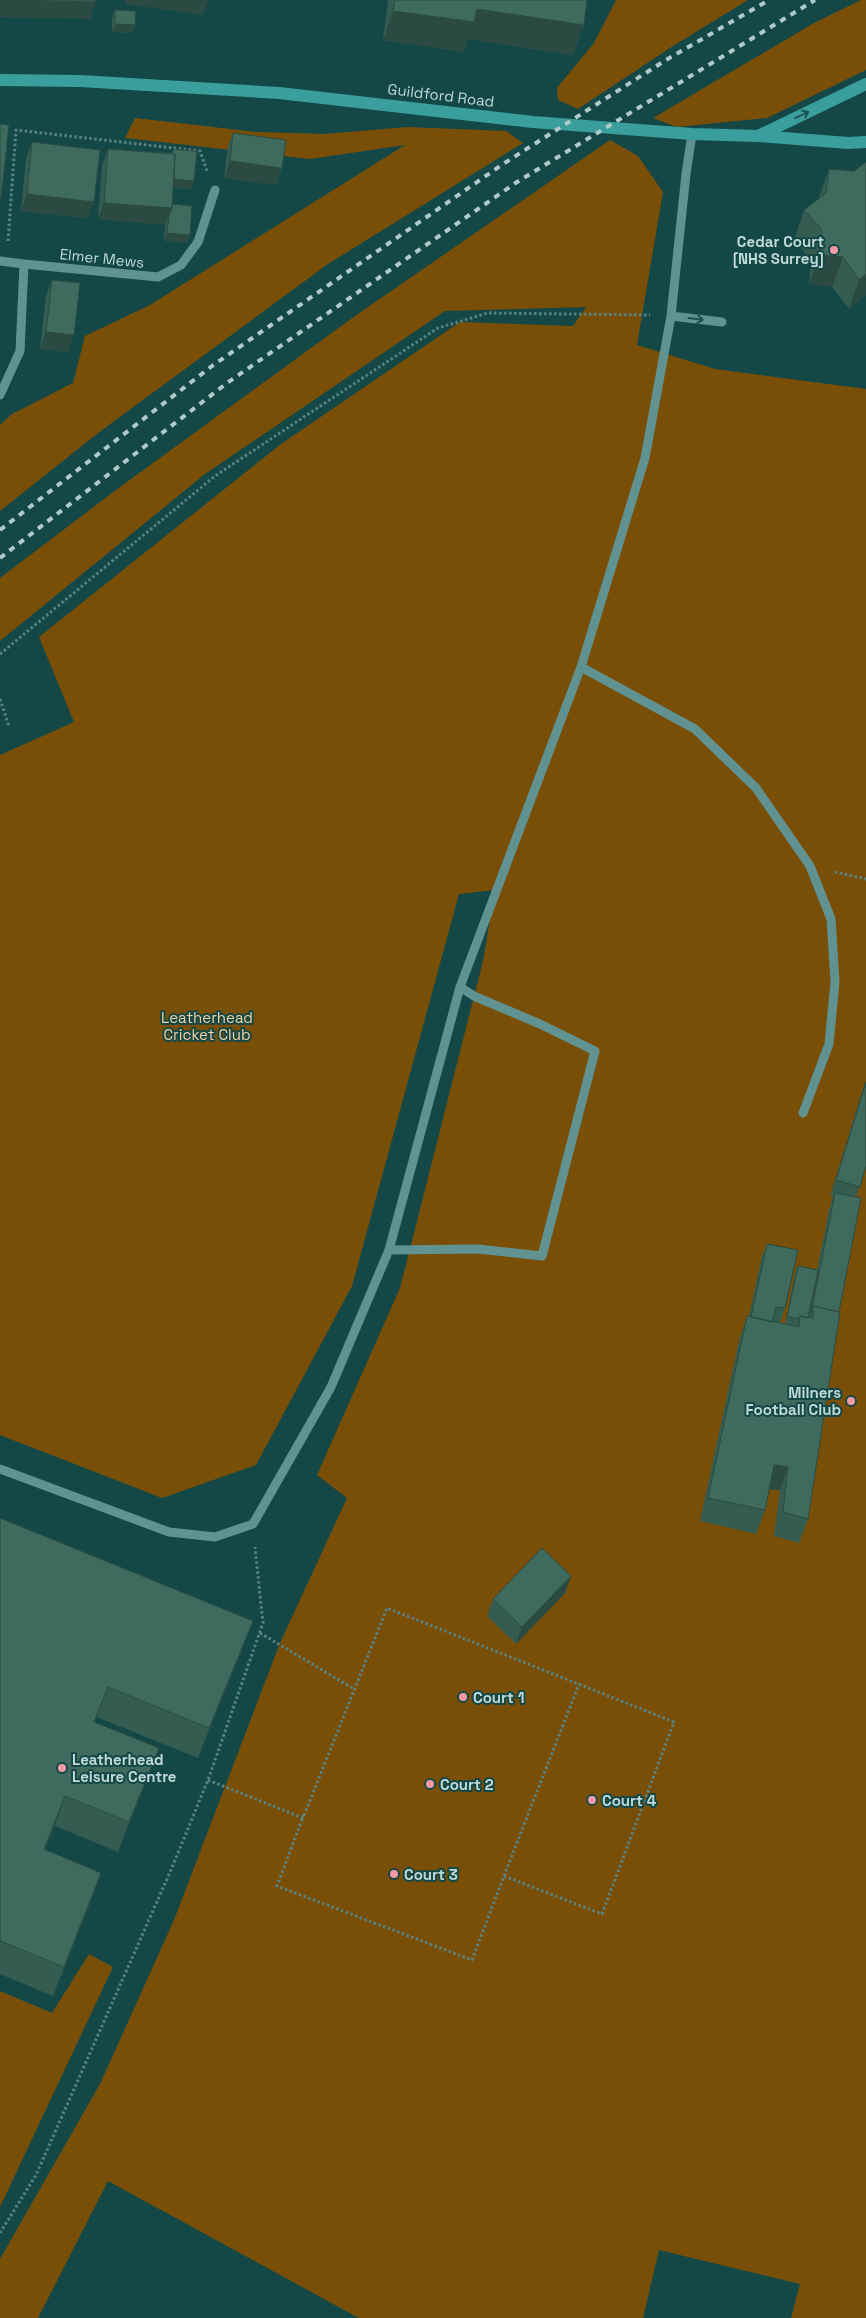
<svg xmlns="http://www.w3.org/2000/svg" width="866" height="2318" font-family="'Space Grotesk',sans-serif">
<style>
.green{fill:#794f07}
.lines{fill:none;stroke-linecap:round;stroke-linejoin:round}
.path{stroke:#598281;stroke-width:3;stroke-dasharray:2.5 2.5;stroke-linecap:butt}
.minor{stroke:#609291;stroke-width:9}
.major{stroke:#3a9f9c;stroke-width:12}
.rail{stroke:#afcac9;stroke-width:4;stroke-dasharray:6 6;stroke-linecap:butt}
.wall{fill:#355c51}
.shaded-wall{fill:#2b4b42}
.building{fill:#3e6b5e;stroke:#2b4b42}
.oneway{stroke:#1a5554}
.oneway2{stroke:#1c4f4e}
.poi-dot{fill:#f49aa3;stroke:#144847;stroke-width:2}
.labels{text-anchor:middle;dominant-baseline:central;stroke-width:4;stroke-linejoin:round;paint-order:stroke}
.street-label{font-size:15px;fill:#c0d9d8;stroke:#144847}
.poi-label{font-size:15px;font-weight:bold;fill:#c0d9d8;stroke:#144847;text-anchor:start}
.park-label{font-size:15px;fill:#f5cf9f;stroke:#144847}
</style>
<rect width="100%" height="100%" fill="#144847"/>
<path class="green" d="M616,0h132l-75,46 -95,63 -20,-9 -1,-12 37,-45z
M861,0h5v70l-99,48 -90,9 -24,-9 161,-95z
M135,118l122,14 68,2 82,-7 99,4 17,12 -195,121 -226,166 -102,81v-86l12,-11 61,-31 12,-47 65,-31 255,-160 -95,14 -185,-21z
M610,140l28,16 25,36 -26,153 78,24 151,20v1929h-75l9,-34 -141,-34 -16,68h-284l-251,-137 -70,137h-38v-59l100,-175 74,-164 106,-277 67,-145 -30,-23 83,-187 83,-327 12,-71 -36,4 -107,392 -96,179 -94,33 -162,-63v-680l74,-33 -35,-85 242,-193 179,-122 113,4 13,-19 -141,4 -240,163 -205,167v-63l116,-88 239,-174z
M89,1954l24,13 -113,240v-216l52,22z"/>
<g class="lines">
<path class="path" d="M8,241l8,-111 184,21 7,20
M0,654l215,-178 223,-148 50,-15 162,2
M0,699l9,27
M835,872l31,7
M260,1633l94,56
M208,1780l95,38 84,-210 287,114 -72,192 -98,-38 -32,84 -195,-74 27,-72
M504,1876l75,-192
M0,2233l36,-58 135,-305 37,-90 55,-157 -8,-76"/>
<path class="minor" d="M0,261l24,3 -4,87 -20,44
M24,264l134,13 23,-12 17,-23 17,-52
M671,316l51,6
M581,667l114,62 61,59 54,78 21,53 4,63 -6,62 -26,69
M389,1250l89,-1 64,7 53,-205 -55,-27 -66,-28 -14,-9
M0,1469l169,63 46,5 38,-13 78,-137 58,-137 71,-263 121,-320 64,-209 26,-142 15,-142 6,-40"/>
<path class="major" d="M0,80l80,1 199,12 254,29 159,12 66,2 90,7 18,-1
M760,135l106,-51"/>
<path class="rail" d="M0,530l212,-164 291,-202 163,-104 103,-60
M0,558l227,-175 290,-201 298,-182"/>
</g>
<path class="wall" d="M388,0h199l-3,25 -11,30 -105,-16 -4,13 -81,-12z
M115,10l20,15 -3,8 -20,-1v-14z
M233,133l49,35 -6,17 -52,-7 3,-28z
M32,142l56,76 -67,-7 5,-52z
M108,149l64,4 1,-4 18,40 -18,-1 -1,16 18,31 -3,8 -23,-2 1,-16 -67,-6 4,-54z
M829,169l37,126 -17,14 -17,-22 -23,-3 2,-24 -17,-20 10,-30 14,-10z
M52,280l16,72 -28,-3 6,-53z
M866,1079v87l-10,31 -48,322 -9,24 -25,-7 6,-46 -11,-1 -4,21 -9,24 -56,-13 39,-181 8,-24h2l12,-56 6,-16 18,64 -5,15 5,1 10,-50 3,-8 19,4 12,-60 4,-13 -3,-1z
M0,1518l242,132 -44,108 -101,-41 -2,5 53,56 -30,74 -63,-26 -10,24 46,52 -38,94 -53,-22z
M571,1576l-6,17 -49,51 -29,-28 6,-17z"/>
<path class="shaded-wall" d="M0,0l96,2 -6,17 -90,-2z
M126,0h83l-6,15 -78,-11z
M477,9l107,16 -11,30 -105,-16 -4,13 -81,-12 10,-29z
M115,24l20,1 -3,8 -20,-1z
M230,161l52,7 -6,17 -52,-7z
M171,178l23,3 -3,8 -23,-2z
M27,194l67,8 -6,16 -67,-7z
M104,203l68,5 -7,17 -67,-6z
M167,233l23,2 -3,8 -23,-2z
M820,255l23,2 -11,30 -23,-3z
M866,274v21l-17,14 10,-29z
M46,332l28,3 -6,17 -28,-3z
M774,1465l14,2 -8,23 -14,-1z
M571,1576l-6,17 -49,51 6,-17z
M253,1621l-11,29 -44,108 11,-30z
M108,1687l-11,30 -14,34 11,-29z
M159,1748l-11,30 -30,74 11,-30z
M65,1796l-10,30 -22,53 11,-30z
M101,1873l-10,29 -38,94 11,-29z"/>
<path class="building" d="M0,0h96v2z
M395,0h192l-3,25 -107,-16 -3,13 -81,-11z
M115,10l21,1 -1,14 -20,-1z
M0,124l9,1 -8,73h-1z
M233,133l53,7 -4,28 -52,-7z
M32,142l68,8 -6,52 -67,-8z
M108,149l67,5 -3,54 -68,-5z
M173,149l24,2 -3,30 -20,-2 1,-25h-2z
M866,162v112l-7,6 -16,-23 -23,-2 2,-25 -18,-20 22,-17 3,-24 25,2z
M172,204l20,2 -2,29 -23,-2 2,-17 3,-8z
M52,280l28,3 -6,52 -28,-3z
M866,1082v84l-6,21 -24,-7z
M835,1193l26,5 -22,114 -26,-6 -2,7z
M767,1244l31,6 -13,58 -9,-1 -4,15 -21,-5z
M798,1266l20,4 -10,48 -8,-2 -1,3 -12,-2z
M813,1306l27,6 -32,207 -25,-7 5,-45 -14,-2 -9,45 -57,-12 39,-182 52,11 1,-11 13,2z
M0,1518l253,103 -44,107 -101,-41 -14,35 65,26 -30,74 -64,-26 -21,53 57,24 -37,94 -64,-26z
M542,1548l29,28 -49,51 -29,-28z"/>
<defs><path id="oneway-shaft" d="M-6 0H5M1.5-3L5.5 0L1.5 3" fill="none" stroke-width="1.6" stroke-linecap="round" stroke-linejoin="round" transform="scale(1.25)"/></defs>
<use class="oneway" href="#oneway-shaft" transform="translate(802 115) rotate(-25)"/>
<use class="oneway2" href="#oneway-shaft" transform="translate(696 319) rotate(7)"/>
<g class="poi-dot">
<circle cx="834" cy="250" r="5"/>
<circle cx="851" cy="1401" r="5"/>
<circle cx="463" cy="1697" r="5"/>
<circle cx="62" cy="1768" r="5"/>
<circle cx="430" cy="1784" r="5"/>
<circle cx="592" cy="1800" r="5"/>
<circle cx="394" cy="1874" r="5"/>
</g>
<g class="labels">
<g class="street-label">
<text transform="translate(441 95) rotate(7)">Guildford Road</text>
<text transform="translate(102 258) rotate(6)">Elmer Mews</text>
</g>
<g class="poi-label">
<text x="824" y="241" text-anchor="end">Cedar Court<tspan x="824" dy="17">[NHS Surrey]</tspan></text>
<text x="841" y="1392" text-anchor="end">Milners<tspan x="841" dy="17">Football Club</tspan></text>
<text x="473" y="1697">Court 1</text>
<text x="72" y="1759">Leatherhead<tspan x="72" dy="17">Leisure Centre</tspan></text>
<text x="440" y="1784">Court 2</text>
<text x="602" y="1800">Court 4</text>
<text x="404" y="1874">Court 3</text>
</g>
<g class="park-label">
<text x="207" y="1017">Leatherhead<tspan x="207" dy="17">Cricket Club</tspan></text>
</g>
</g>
</svg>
